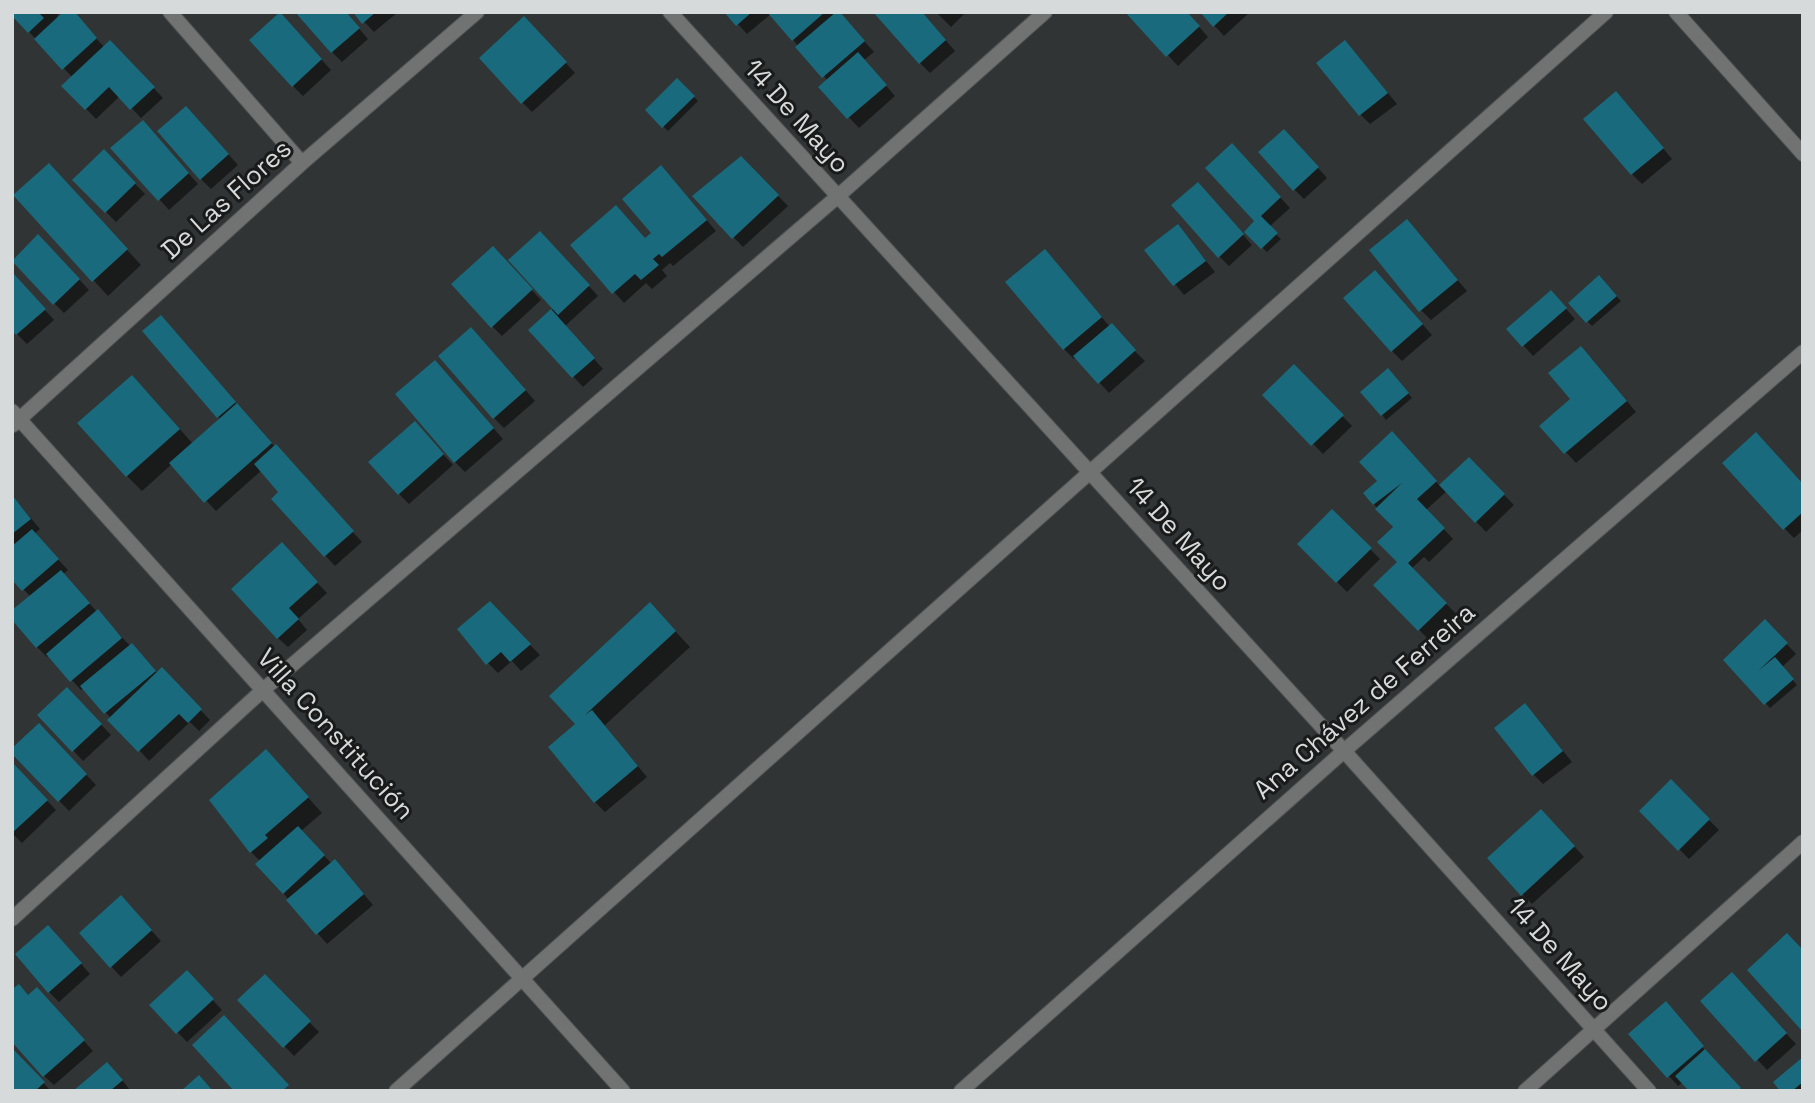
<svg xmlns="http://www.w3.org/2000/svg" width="1815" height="1103" font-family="'Space Grotesk',sans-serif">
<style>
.shadow{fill:#0007}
.building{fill:#196a7c}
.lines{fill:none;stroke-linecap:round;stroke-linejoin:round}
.street-casing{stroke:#4e5252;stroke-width:16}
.street{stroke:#717372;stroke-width:14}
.labels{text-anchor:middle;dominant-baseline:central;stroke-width:6;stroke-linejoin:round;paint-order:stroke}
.street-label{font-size:26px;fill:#d7dada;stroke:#191b1b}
</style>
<rect width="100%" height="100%" fill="#303434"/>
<path class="shadow" d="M16,12h45l-4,4 2,3h20l25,28 6,-5 53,56 -22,20 -21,-22 -24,23 -32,-33 8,-9 -59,-62z
M345,12l23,27 -26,23 -10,-10z
M355,12h43l-24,20z
M727,12h103l18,11 26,29 -10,8 31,36 -36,32 -38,-41 7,-6 -57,-67 -24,20z
M921,12l34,39 -25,22 -10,-10z
M936,12h30l-15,15z
M1128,12h58l22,25 -30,29z
M1202,12h48l-26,24z
M289,24l42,46 -28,26 -10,-10z
M534,28l41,45 -43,39 -10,-10z
M1354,52l43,52 -27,20 -9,-9z
M677,80l21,21 -30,30 -21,-21z
M1626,103l46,56 -30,25 -10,-10z
M196,118l42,47 -27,24 -10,-10z
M152,132l46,52 -29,26 -56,-62z
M1294,141l33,37 -23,21 -10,-10z
M104,152l41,42 -29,28 -42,-42z
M1242,156l48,52 -21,19 12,12 -14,13 -21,-20 11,-10z
M741,158l47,48 -45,41 -48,-50z
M671,178l45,53 -43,35 -3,-3 -8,7 5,6 -15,13 -6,-6 -22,20 -52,-58 73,-5 8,-7z
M64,181l77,84 -33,31 -92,-100z
M1207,194l45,51 -23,21 -10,-10z
M1407,221l60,70 -36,29 -10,-10z
M1178,226l37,46 -31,23 -37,-45z
M550,243l48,53 -33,30 38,43 -20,18 -53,-57 24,-22z
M48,246l41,44 -25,23 -10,-10z
M502,258l39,42 -39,36 -10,-10z
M1054,261l56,66 35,34 -36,32 -33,-36 -2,2 -10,-10 -56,-67z
M1599,277l22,24 -29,25 -22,-23z
M18,280l36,40 -27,24 -15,-15z
M1385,282l47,53 -30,26 -10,-10z
M1560,302l15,17 -42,37 -24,-27z
M171,328l73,85 118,129 -27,24 -62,-67 8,-7 -19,-22 -46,41 -44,-47 -30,27 -15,-15 20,-84 46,52 28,-24 -76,-89z
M481,339l54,62 -31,27 -10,-10z
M1591,358l45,54 -60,51 -34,-37 30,-27z
M1294,367l58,59 -29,28 -58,-59z
M444,372l59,67 -38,33 -10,-10z
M1393,375l19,23 -26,22 -4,-5z
M424,433l29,32 -44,39 -10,-10z
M1401,443l39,43 29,-27 45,46 -28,27 -39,-41 -21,19 27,29 -24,23 -5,-5 -12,11 44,46 -27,26 -53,-55 23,-23 4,-22 -38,-47 14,-12z
M1803,485v45l-9,8 -10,-10z
M12,496l28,33 -6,5 34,36 -5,4 34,38 61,62 4,-4 48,50 -11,11 -9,-9 -41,39 -65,-73 -3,2 -32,-35 -2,2 -10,-10 -6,-50 -19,-19z
M1332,511l48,48 -33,33 -48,-48z
M291,555l36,38 -29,26 9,11 -19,17 -10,-9z
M490,604l50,51 -19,16 -9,-10 -14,12 -10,-10z
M665,620l25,27 -86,79 43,51 -42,35 -10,-10 -17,-78 -26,-28z
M1765,621l31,33 -14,13 15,18 -27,23 -24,-26z
M67,689l44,46 -28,26 -43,-46z
M1535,716l37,46 -29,22 -10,-10z
M39,725l57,60 -27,26 -57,-59z
M12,764l44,46 -34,33 -10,-10z
M281,767l41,46 -21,18 31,33 12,7 29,34 -46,39 -69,-80 3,-2 -10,-10z
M1671,782l48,48 -30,29 -48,-48z
M1551,821l33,36 -52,47 -10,-10z
M130,907l31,34 -40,36 -40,-43z
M58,937l32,37 -31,28 -10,-10z
M187,973l35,37 -35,32 -35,-37z
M265,976l54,56 -25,24 -54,-56z
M1741,985l55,59 -29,26 -64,-69z
M29,996l18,3 46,52 -39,34 -10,-9z
M1676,1014l35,44 31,33h-51l-8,-9 -5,4 -9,-10z
M12,1050l39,41h-39z
M1803,1059v31l-20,1z
M117,1074l14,17h-55z"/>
<path class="building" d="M13,12h25l6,6 -16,15 -16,-17z
M63,12h12l22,26 -35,32 -28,-31z
M280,12l42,47 -30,28 -43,-47z
M295,12h51l14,16 -29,25z
M353,12h23l-14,12z
M724,12h28l-16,14z
M767,12h58l-33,29z
M836,12h4l25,29 -43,37 -27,-31z
M873,12h49l24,28 -27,24z
M1125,12h62l13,14 -34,31z
M1200,12h29l-16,15z
M524,16l43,46 -46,42 -42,-46z
M110,40l45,47 -25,23 -21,-23 -24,23 -24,-24z
M1345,40l43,53 -29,23 -43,-53z
M858,52l29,33 -40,34 -29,-32z
M677,78l18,18 -33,32 -17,-18z
M1616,91l48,57 -33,27 -48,-56z
M186,106l43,48 -29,26 -43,-49z
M143,120l46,53 -31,28 -48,-53z
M1284,129l35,38 -26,24 -35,-39z
M1232,143l49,54 -20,19 17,17 -17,16 -17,-17 10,-11 -49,-53z
M104,149l32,34 -31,30 -33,-33z
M741,156l38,39 -47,44 -40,-43z
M49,163l79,86 -36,33 -79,-87z
M661,165l46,55 -45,37 -3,-3 -6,5 6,6 -18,15 -6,-6 -23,20 -42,-49 46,-40 29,33 6,-5 -29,-34z
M1198,182l46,52 -26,24 -47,-53z
M1407,219l51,61 -39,32 -50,-62z
M1178,224l28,37 -33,25 -29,-36z
M540,231l50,54 -32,30 -50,-55z
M38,234l42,45 -27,26 -41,-44z
M493,246l40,43 -42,39 -40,-44z
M1045,249l57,68 -39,33 -58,-68z
M1375,270l48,54 -32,28 -48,-54z
M12,272l34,37 -30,26 -4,-4z
M1599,275l18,21 -31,27 -18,-20z
M1551,290l16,18 -45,39 -16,-18z
M551,309l44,49 -23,20 -44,-48z
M161,315l75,87 -19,16 -75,-87z
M1112,323l24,27 -38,34 -25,-28z
M471,327l55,63 -33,29 -55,-63z
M1581,346l46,55 -63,53 -25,-28 31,-27 -22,-26z
M435,360l59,68 -40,35 -59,-69z
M1294,364l50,51 -33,31 -49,-51z
M1388,368l21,25 -28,23 -21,-24z
M132,375l48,54 -54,48 -49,-54z
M237,403l35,40 -68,60 -35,-40z
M415,421l29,33 -46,41 -30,-33z
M1392,431l45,50 -20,18 28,29 -37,35 39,40 -29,28 -45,-46 24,-23 -20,-20 16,-15 -18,-18 27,-26 -29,22 -10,-12 14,-12 -18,-19z
M1756,432l47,52v28l-20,18 -61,-67z
M276,444l78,87 -30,26 -53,-58 7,-7 -24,-28z
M1469,457l36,37 -30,29 -36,-38z
M12,495l19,24 -19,15z
M1332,509l40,39 -36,35 -39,-39z
M32,529l27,30 -37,32 -10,-11v-34z
M282,542l36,40 -29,26 10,11 -22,20 -46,-50z
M61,570l29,33 -54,45 -24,-28v-10z
M490,601l41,43 -21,18 -9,-10 -15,13 -29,-36z
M650,602l26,29 -91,84 7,-5 46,56 -44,37 -46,-56 27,-23 -26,-28z
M98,609l24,29 -52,44 -24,-28z
M1765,619l23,24 -30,28 17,-14 19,22 -30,26 -41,-45z
M132,643l24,28 -52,43 -24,-28z
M162,667l40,42 -14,14 -9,-9 -41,38 -31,-32z
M67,687l35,37 -30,28 -35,-37z
M1525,703l38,48 -31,25 -38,-48z
M39,723l48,51 -29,28 -46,-48v-6z
M266,749l43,48 -44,38 3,3 -18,15 -41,-53z
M12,762l36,38 -36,33z
M1671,779l39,40 -32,32 -39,-40z
M1541,809l34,37 -54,50 -34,-38z
M298,826l27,29 -42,39 -28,-30z
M335,859l29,35 -48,41 -30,-35z
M121,895l31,35 -42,38 -31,-35z
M48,925l34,38 -34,30 -33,-39z
M1787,933l16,17v82l-56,-62z
M187,970l27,29 -38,35 -27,-29z
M1732,972l55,61 -32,29 -55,-61z
M265,974l46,47 -28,27 -46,-48z
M19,984l9,11 9,-8 48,53 -42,37 -31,-35v-53z
M1666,1001l38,45 -37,32 -39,-44z
M224,1015l65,70 -7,6h-48l-42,-46z
M12,1048l33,34 -10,9h-23z
M1705,1049l36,39 -3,3h-49l-14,-15z
M1803,1057v25l-11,9h-12l-7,-9z
M107,1062l16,18 -13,11h-37z
M199,1075l14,16h-32z"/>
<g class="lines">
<defs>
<path id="street" d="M170,12l132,151
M670,12l674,739 305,340
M1676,12l127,142
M12,411l611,680
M13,425l289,-262 175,-151
M12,919l251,-229 574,-493 208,-185
M396,1091l1210,-1079
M961,1091l383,-340 459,-399
M1525,1091l278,-249"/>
</defs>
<use href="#street" class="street-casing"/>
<use href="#street" class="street"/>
</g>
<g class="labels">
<g class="street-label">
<text transform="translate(797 116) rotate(48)">14 De Mayo</text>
<text transform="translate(226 199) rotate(-42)">De Las Flores</text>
<text transform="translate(1179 534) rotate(48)">14 De Mayo</text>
<text transform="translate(1364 701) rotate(-41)">Ana Chávez de Ferreira</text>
<text transform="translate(336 734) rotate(48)">Villa Constitución</text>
<text transform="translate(1560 954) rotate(48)">14 De Mayo</text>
</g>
</g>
<rect width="1815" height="1103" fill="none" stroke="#d7dada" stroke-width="28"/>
</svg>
